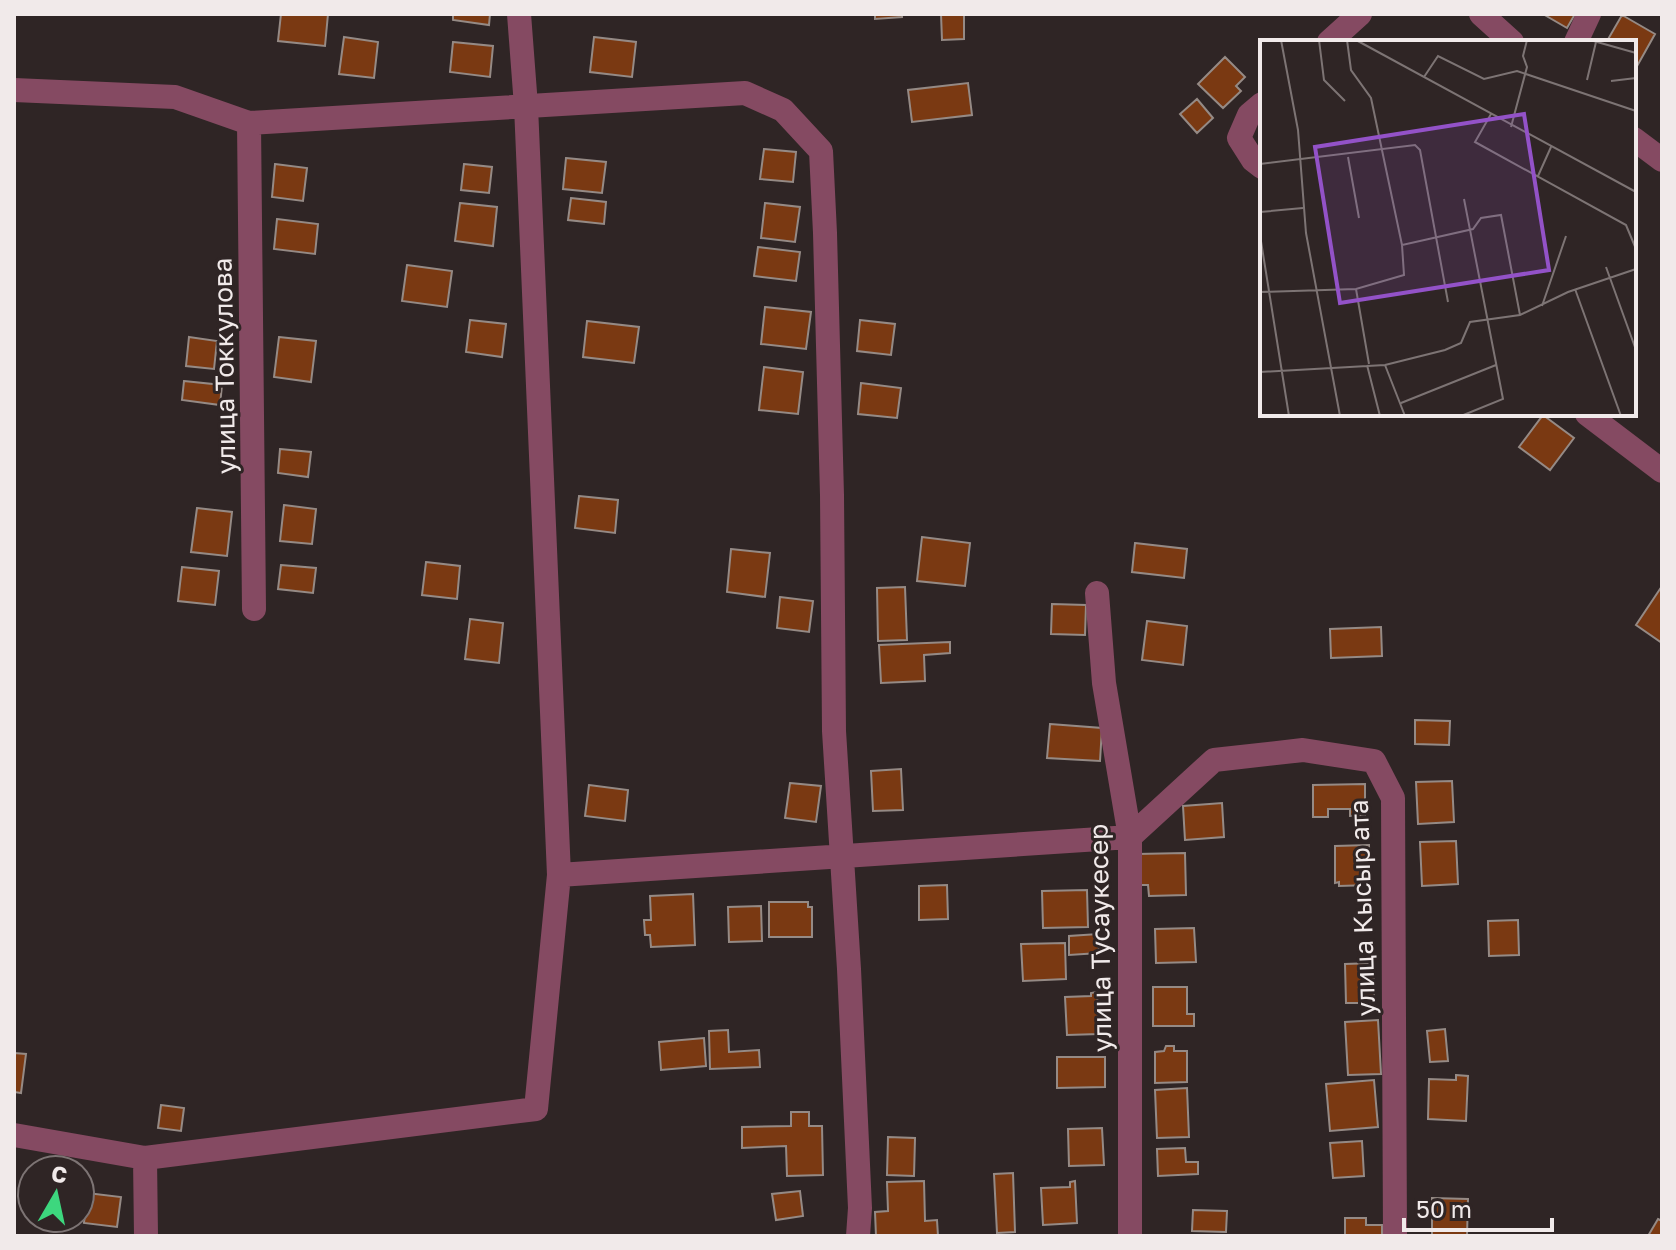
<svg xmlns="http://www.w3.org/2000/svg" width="1676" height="1250" font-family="'Golos Text',sans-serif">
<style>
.building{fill:#7a3912;stroke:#958a85;stroke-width:2}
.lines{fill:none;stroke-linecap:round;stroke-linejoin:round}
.minor{stroke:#854a62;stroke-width:24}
.labels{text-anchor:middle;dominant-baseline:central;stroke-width:6;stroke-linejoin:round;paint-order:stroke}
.street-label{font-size:26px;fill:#f1eaea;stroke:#2f2525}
.inset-road{fill:none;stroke:#7d7474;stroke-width:2}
.view{fill:#9352c8;fill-opacity:0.15;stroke:#9352c8;stroke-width:4}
.inset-edge{fill:none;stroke:#f1eaea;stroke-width:4}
</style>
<rect width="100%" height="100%" fill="#2f2525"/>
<path class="building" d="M281,14h47l-3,32 -47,-5z
M453,14h37l-1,11 -36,-5z
M875,14h27v3l-27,2z
M941,14h23v25l-22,1z
M1543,14h32l-8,14z
M1622,15l33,19 -19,34 -2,-1v-25l-27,-1z
M344,37l34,5 -4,36 -35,-4z
M594,37l42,5 -4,35 -42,-5z
M453,42l40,4 -3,31 -40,-5z
M1225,57l20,20 -9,9 5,5 -18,17 -25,-24z
M968,83l4,32 -60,7 -4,-32z
M1197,99l16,19 -16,15 -17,-19z
M764,149l32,3 -3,30 -33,-3z
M566,158l40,4 -4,31 -39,-4z
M275,164l32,4 -4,33 -31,-4z
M464,164l28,3 -3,26 -28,-3z
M571,198l35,4 -2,22 -36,-4z
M460,203l37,4 -4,39 -38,-5z
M765,203l35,4 -5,35 -34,-4z
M277,219l41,5 -3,30 -41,-5z
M758,247l42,5 -4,29 -42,-5z
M407,265l45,6 -5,36 -45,-6z
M765,307l46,5 -5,37 -45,-5z
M470,320l36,4 -4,33 -36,-5z
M860,320l35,4 -4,31 -34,-4z
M587,321l52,6 -5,36 -51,-6z
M189,337l28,4 -3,28 -28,-3z
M279,337l37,4 -5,41 -37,-5z
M764,367l39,5 -5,42 -39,-4z
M184,381l38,4 -2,20 -38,-5z
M861,383l40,5 -4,30 -39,-4z
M1543,415l31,23 -24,32 -31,-23z
M280,449l31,3 -3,25 -30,-4z
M579,496l39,4 -3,33 -40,-5z
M284,505l32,4 -4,35 -32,-3z
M197,508l35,4 -5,44 -36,-4z
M922,537l48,6 -5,43 -48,-5z
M1135,543l52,6 -3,29 -52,-6z
M731,549l39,4 -5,44 -38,-5z
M426,562l34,4 -3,33 -35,-4z
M281,565l35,3 -3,25 -35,-4z
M182,567l37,4 -4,34 -37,-4z
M1662,586v57l-26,-18z
M905,587l2,53 -29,1 -1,-53z
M780,597l33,4 -4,31 -32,-4z
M1052,604l34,1 -1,30 -34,-1z
M470,619l33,4 -4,40 -34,-4z
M1147,621l40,5 -4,39 -41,-5z
M1381,627l1,29 -51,2 -1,-29z
M950,642v11l-26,2 1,26 -44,2 -2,-38z
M1415,720l35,1 -1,24 -34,-1z
M1050,724l52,4 -2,33 -53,-3z
M901,769l2,41 -30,1 -2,-40z
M1452,781l2,41 -36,2 -2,-42z
M790,783l31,3 -5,36 -31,-4z
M1365,784v31l-15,1v-7h-22v8h-15v-32z
M589,785l39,5 -3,31 -40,-5z
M1222,803l2,34 -39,3 -2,-34z
M1456,841l2,43 -36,2 -2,-44z
M1369,845l1,40 -31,1v-4l-4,1v-37z
M1185,853l1,42 -37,1 -1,-11h-10l-1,-31z
M947,885l1,34 -29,1v-34z
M1087,890l1,37 -45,1 -1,-37z
M693,894l2,51 -44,2 -1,-12h-5l-1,-15h7l-1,-24z
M769,902h39v5h4v30h-43z
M761,906l1,35 -33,1 -1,-35z
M1518,920l1,35 -30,1 -1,-35z
M1194,928l2,34 -40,1 -1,-34z
M1098,934l1,19 -30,2v-19z
M1065,943l1,36 -43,2 -2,-37z
M1373,963l1,40h-28l-1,-39z
M1153,987h34v27h7v12h-41z
M1097,992l2,42 -32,1 -2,-38 26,-1v-3z
M1378,1020l3,54 -33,1 -3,-53z
M1445,1029l3,32 -18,1 -3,-31z
M728,1030l1,22 30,-2 1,17 -50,2 -1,-38z
M704,1038l2,28 -45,4 -2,-28z
M1166,1046h8v5h13v31l-32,1v-31l9,-1z
M14,1053l12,1 -5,39 -7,-1z
M1057,1057h48v30l-48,1z
M1456,1075l12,1 -2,45 -38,-2 1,-40 27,1z
M1374,1080l4,47 -48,4 -4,-47z
M1187,1088l2,49 -32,1 -2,-48z
M161,1105l23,3 -3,23 -23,-3z
M791,1112h18v14h13l1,49 -36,1 -1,-30 -44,2v-21l49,-1z
M1102,1128l2,37 -35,1 -1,-37z
M888,1137l27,1 -1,38 -27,-1z
M1362,1141l2,35 -31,2 -3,-35z
M1185,1148l1,14h12v12l-40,2 -1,-27z
M1013,1173l2,59 -18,1 -3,-59z
M924,1181l1,40 12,-1 1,16h-62l-1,-24 13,-1 -1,-29z
M1075,1181l2,42 -34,2 -2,-37 29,-1v-5z
M800,1191l3,25 -27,4 -4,-26z
M87,1193l34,4 -4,30 -33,-4z
M1432,1198l36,1 -1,37h-35z
M1193,1210l34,1 -1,21 -34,-1z
M1345,1218h21v7h16v11h-37z
M1658,1219l4,2v15h-14z"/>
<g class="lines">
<path class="minor" d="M519,14l7,92 33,769
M1481,14l31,28
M1329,42l31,-28
M1576,42l13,-28
M14,90l161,7 74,26 496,-30 38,17 38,41 4,82 7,262 2,236 15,238 11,239 -2,28
M1262,104l-13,11 -10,23 14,22 9,7
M249,123l5,486
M1634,139l28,21
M1587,414l75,57
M1097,593l7,90 26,154v399
M14,1135l131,23 391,-49 23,-234 571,-38 84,-77 89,-10 71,11 19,37 2,438
M145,1158l1,78"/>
</g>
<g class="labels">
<g class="street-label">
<text transform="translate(224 366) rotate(-91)">улица Токкулова</text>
<text transform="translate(1362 908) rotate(-92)">улица Кысыр ата</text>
<text transform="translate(1100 938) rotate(-91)">улица Тусаукесер</text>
</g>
</g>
<g transform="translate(1260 40)">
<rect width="376" height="376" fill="#2f2525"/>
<path class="inset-road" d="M21,0l17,90 8,103 34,183M59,0l5,40 21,21M87,0l4,30 20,28 31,147M96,0l280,152M330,0l46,13M164,37l14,-21 46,23 33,-8 119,40M327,40l9,-38M351,41l25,-3M231,74l-16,28 151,83 10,24M251,87l16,-60 -4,-11 4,-16M88,117l11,61M0,124l155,-19 5,5 28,152M278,136l13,-29M0,172l43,-4M0,195l29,181M346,227l30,83M96,249l13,75M315,249l46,127M0,252l96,-3 48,-14 -2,-30 71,-16 8,-11 20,-3 19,100M282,266l24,-70M107,325l13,51M125,325l20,51M0,332l125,-7 60,-15 16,-7 9,-21 50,-7 48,-23 68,-23M141,363l95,-38M201,376l42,-17 -39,-200"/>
<path class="view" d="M264,74l25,156 -209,33 -25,-156z"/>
<rect width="376" height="376" class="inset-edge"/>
</g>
<rect width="1676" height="1250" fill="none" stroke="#f1eaea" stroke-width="32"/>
<g transform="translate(56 1194) rotate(9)"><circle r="38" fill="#2f2525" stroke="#7d7474" stroke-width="2"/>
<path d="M0-6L14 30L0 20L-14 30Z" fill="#3dd77e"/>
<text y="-12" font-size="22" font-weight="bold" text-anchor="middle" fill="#f1eaea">С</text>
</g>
<path d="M1404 1218v12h148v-12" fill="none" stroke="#f1eaea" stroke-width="4"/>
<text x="1416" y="1218" font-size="24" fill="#f1eaea" stroke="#2f2525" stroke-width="6" paint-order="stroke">50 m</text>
</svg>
